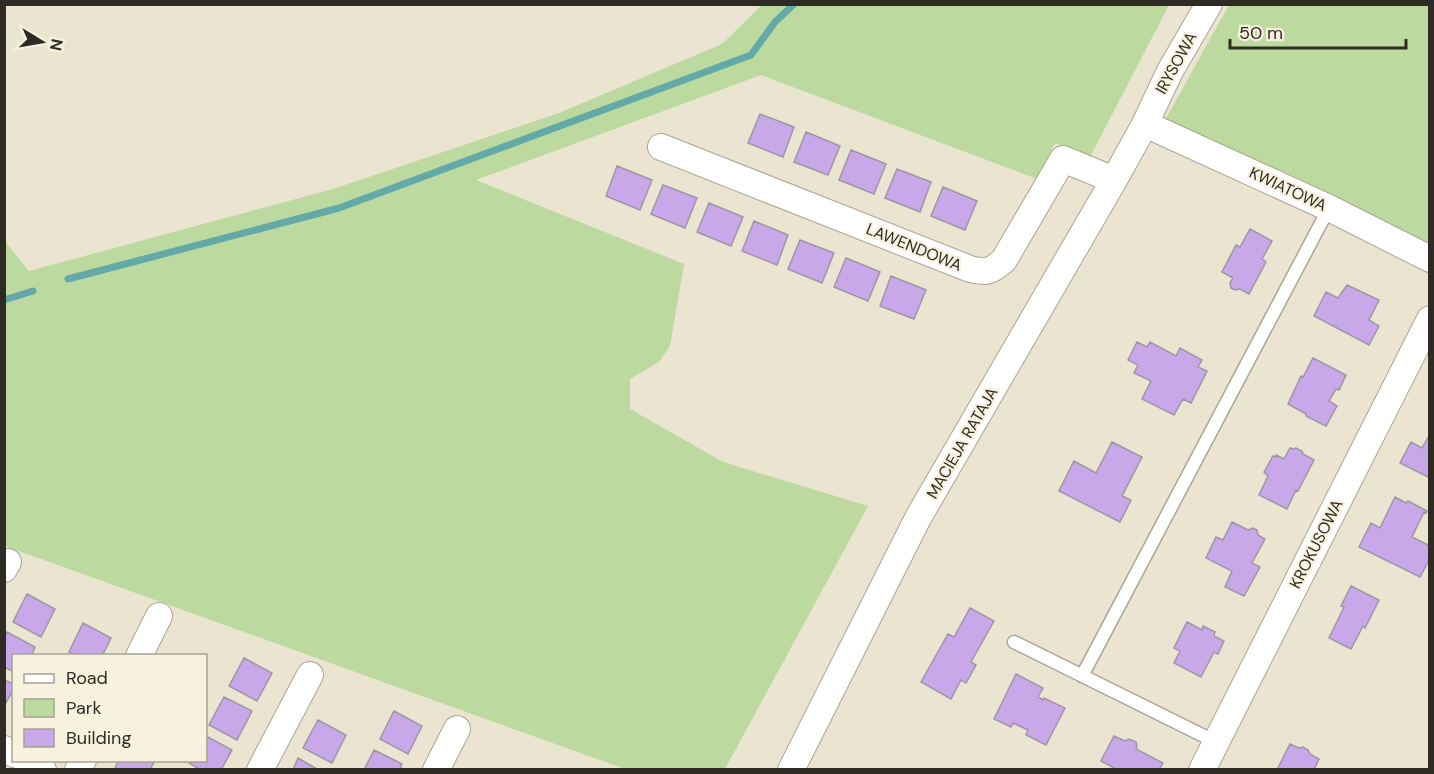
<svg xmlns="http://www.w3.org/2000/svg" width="1434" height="774" font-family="'DM Sans',sans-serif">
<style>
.green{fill:#bcda9f}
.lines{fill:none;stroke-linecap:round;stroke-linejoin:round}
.stream{stroke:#62a9a8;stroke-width:7}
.building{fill:#c8a8e8;stroke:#9e96a7;stroke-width:1.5}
.lane-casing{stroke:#aba693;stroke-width:15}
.street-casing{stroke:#aba693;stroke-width:28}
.lane{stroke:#fff;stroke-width:12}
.street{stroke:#fff;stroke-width:26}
.labels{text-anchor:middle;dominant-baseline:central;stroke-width:4.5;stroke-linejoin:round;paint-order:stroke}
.street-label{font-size:16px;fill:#2d2b24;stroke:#f7f1dd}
</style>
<rect width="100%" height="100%" fill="#eae4d0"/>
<path class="green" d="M762,5h407l-80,154 -34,-16 -18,36 -276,-104 -285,105 208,84 -14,82 -11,16 -29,17v30l93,53 145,44 -143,263h-100l-620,-223 -1,-306 25,31 304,-82 226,-76 163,-69z
M1229,5h200v243l-264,-128z"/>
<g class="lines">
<path class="stream" d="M68,279l271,-71 412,-153 24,-33 19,-18
M4,300l29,-9"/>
</g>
<path class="building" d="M760,114l34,13 -11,30 -35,-14z
M806,132l34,14 -12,29 -34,-13z
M851,150l35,14 -12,30 -35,-14z
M617,166l35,14 -12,30 -34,-14z
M897,169l34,13 -11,30 -35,-14z
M663,185l34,13 -12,30 -34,-14z
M943,187l34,14 -12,29 -34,-14z
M709,203l34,14 -12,29 -34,-14z
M754,221l34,14 -11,30 -35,-14z
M1250,229l22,12 -10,18 4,3 -17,32 -9,-5 -5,1 -4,-2 -1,-5 3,-5 -11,-6 14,-27 4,2z
M800,240l34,13 -12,30 -34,-14z
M846,258l34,14 -12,29 -34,-14z
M891,276l35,14 -12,29 -34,-13z
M1347,285l32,15 -10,20 10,6 -10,19 -55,-29 12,-24 12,6z
M1137,342l10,5 3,-5 26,14 4,-8 22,12 -4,7 9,4 -16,32 -8,-4 -9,16 -32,-16 9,-18 -17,-8 4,-8 -10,-5z
M1313,358l33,17 -7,15 -3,-1 -7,12 8,5 -11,20 -20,-10v-2l-18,-10 13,-28 2,1z
M1430,434v44l-30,-15 11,-21 11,6z
M1112,442l30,15 -20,39 9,4 -11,22 -61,-31 15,-30 22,12z
M1290,448l3,1 3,-1 6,3 1,3 11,6 -16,31 -2,-1 -9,19 -28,-14 9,-19 -4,-4 9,-16 3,1v-2l8,4z
M1395,497l11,6 2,-2 19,10 -1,2 -2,-1 -12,25 18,9v12l-10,19 -61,-30 12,-24 9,5z
M1232,522l16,8 5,-2 4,2 1,5 7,4 -13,24 8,4 -16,29 -19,-9 7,-16 -26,-13 10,-21 7,3z
M1351,586l28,14 -14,28 -2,-2 -12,23 -22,-11 15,-31 -3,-1z
M27,594l28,15 -14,28 -28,-15z
M970,608l24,13 -23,41 5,3 -10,18 -5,-3 -10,19 -30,-17 27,-48 6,3z
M1187,622l15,8 1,-4 12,6 -1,4 10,5 -6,13 -4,-2 -13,25 -27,-14 6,-12 -6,-3z
M83,623l28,15 -9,18h-26l-7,-4z
M7,632l28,15 -4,9h-17v16l-10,-5v-30z
M244,658l28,15 -15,28 -28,-15z
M1016,674l27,14 -5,9 5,3 1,-2 21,10 -19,37 -20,-10 2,-5 -15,-7 -2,4 -17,-8z
M4,680l10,4v5l-10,17z
M224,697l28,14 -15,29 -28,-15z
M394,711l28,15 -14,28 -28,-15z
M318,720l28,15 -14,28 -29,-15z
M206,736l26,14 -11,20h-20l-12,-7 1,-3h16z
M1114,736l11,5 4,-2 7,3 1,4 -1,3 27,14 -4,7h-41l-17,-9z
M1290,744l9,4 4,-1 5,3 2,4 9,5 -5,11h-37z
M374,750l28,14 -2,6h-36z
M298,758l21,12h-26z
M119,760h36l-5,10h-36z"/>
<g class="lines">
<defs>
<path id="lane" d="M1014,642l202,100
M1082,676l247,-468"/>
<path id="street" d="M1145,124l184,84 101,51
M661,147l309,122c16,4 21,3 34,-9l59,-101 51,21
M4,569l4,-7
M139,656l20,-40
M4,749l10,5
M25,760l18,10
M78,770l5,-10
M260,770l50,-95
M436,770l21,-41
M791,770l128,-254 195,-336 31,-56 25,-53 39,-67
M1202,770l228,-451"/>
</defs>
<use href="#lane" class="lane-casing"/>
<use href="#street" class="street-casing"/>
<use href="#lane" class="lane"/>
<use href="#street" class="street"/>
</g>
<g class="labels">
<g class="street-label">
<text transform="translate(1176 63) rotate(-61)">IRYSOWA</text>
<text transform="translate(1288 189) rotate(25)">KWIATOWA</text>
<text transform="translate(914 247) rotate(22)">LAWENDOWA</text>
<text transform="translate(962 443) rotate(-60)">MACIEJA RATAJA</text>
<text transform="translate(1316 544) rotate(-63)">KROKUSOWA</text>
</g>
</g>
<rect width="1434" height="774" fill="none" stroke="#2d2b24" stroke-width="12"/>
<rect x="12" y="654" width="195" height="108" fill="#f7f1dd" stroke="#a6a293" stroke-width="1.5"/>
<rect x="24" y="674" width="30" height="9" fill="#ffffff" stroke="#a6a293" stroke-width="1.5"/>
<text x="66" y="684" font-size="18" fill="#2d2b24">Road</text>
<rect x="24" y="699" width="30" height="18" fill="#bcda9f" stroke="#a6a293" stroke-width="1.5"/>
<text x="66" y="714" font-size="18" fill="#2d2b24">Park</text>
<rect x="24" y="729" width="30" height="18" fill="#c8a8e8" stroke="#a6a293" stroke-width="1.5"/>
<text x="66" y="744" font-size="18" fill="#2d2b24">Building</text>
<g transform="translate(42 42) rotate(101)" stroke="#f7f1dd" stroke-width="4.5" paint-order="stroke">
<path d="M0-4.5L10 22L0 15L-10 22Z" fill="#2d2b24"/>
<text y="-9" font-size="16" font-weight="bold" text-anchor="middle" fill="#2d2b24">N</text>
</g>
<path d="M1230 39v9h176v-9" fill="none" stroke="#2d2b24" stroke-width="3"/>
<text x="1239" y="39" font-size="18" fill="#2d2b24" stroke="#f7f1dd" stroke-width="4.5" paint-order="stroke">50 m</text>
</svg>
